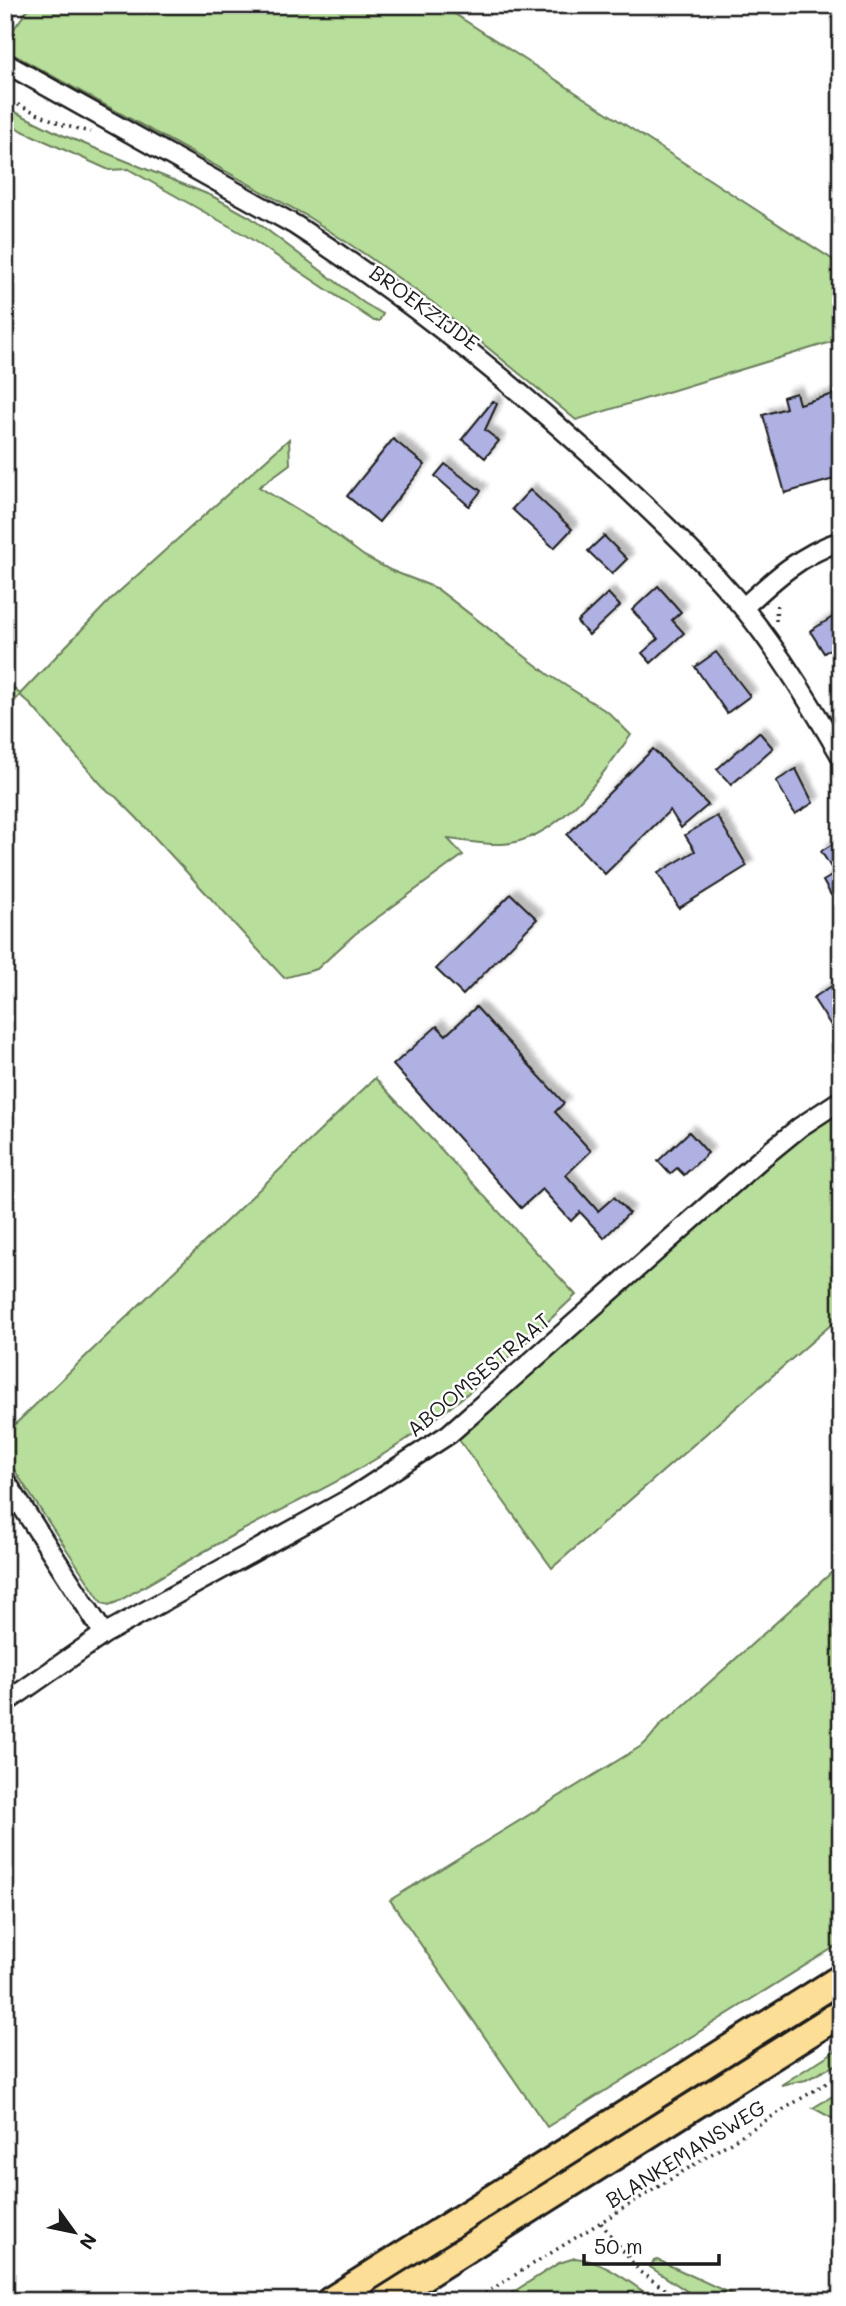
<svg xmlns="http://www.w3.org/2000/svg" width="846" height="2306" font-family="Mali,sans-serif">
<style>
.green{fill:#b7de9a;stroke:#6a7d5b;stroke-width:2}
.building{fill:#aeb1e2;stroke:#1c1c1c;stroke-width:2;filter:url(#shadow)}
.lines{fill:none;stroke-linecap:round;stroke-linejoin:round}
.minor-casing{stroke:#1c1c1c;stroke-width:23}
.highway-casing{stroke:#1c1c1c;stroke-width:32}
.path{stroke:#1c1c1c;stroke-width:3.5;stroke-dasharray:2 5;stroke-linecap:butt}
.minor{stroke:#fff;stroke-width:18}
.highway{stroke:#fdde96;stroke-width:26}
.labels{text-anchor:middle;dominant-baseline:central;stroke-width:5;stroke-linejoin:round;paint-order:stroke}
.street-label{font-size:21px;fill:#1c1c1c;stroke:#fff}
</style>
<defs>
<filter id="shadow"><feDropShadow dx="6" dy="-6" stdDeviation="2" flood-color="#0004"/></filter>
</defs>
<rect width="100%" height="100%" fill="#fff"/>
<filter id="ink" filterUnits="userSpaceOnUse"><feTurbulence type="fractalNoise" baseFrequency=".0143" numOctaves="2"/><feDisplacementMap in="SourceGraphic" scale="14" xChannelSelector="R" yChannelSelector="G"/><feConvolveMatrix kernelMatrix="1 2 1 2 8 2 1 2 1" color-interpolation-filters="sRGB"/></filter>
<g filter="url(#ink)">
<path class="green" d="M31,5h410l400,260v74l-265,81 -144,-118 -66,-47 -61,-40 -300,-165v-9z
M5,107l55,27 152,62 38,21 114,86 19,11 -4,7h-5l-129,-86 -117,-66 -19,1 -104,-47z
M289,439l1,25 -31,23 66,40 39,29 26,14 46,18 113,87 60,38 22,22c-31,42 -70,104 -128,109 -19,1 -37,-3 -55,-5l15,16 -108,79 -38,35 -33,9 -148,-161 -20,-20 -8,-5 -77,-87 -11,-10 -15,17v-31l15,13 92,-96z
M375,1078l201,217c-53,50 -106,101 -166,142 -55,38 -114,65 -173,96 -40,22 -80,46 -120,69l-8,3 -7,-2 -97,-147v-22z
M841,1107v209l-289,252 -95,-131 290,-258z
M841,1564v379l-294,184 -157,-227 253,-155c11,-9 15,-22 28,-28z
M841,2047v15l-35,18 -25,5z
M841,2091v32l-28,-15z
M575,2258c29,2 58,27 82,43h-158l60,-38z
M658,2260l88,41h-44l-52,-34 4,-6z"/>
<path class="building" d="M841,392v85l-56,16 -22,-78 23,-7 -3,-11 13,-4 3,11z
M493,401l4,3 -12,26 14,11 -14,17 -23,-19z
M393,439l32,26 -46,57 -32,-26z
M445,464l36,27 -12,15 -34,-30z
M530,490l42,39 -18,19 -42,-39z
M604,536l23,23 -15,15 -24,-23z
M658,586l23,26 -9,8 12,13 -33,30 -9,-10 16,-14 -26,-29z
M608,593l12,13 -31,29 -12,-13z
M841,612v30l-17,11 -14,-22z
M716,652l34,44 -23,17 -32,-46z
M759,732l14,16 -42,37 -14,-16z
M653,749l55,56 -27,23 -11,-18 -65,64 -38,-39z
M796,769l17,34 -18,11 -19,-33z
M717,816l30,50 -68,42 -21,-35 37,-22 -10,-16z
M841,839v50l-10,6 -8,-14 12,-7 -14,-23z
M511,894l26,25 -74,76 -27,-26z
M841,980v61l-28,-43z
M476,1007l88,96 -9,9 36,39 -25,24 32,36 16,-14 15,16 -25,25 -24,-26 -9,9 -29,-32 -21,19 -128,-143 44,-39 9,9z
M689,1132l19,21 -24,22 -7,-7 -7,6 -12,-13z"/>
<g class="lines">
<defs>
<path id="minor" d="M5,63l290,162c116,75 223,162 324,256 43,41 88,83 126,129 37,46 66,95 96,146
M743,608c30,-28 58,-54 98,-67
M5,1480l99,154
M5,1703l99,-69 245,-135 100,-65 313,-276 38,-31 41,-27"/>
<path id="highway" d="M330,2301l511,-323
M384,2301l457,-288"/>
</defs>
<use href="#minor" class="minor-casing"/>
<use href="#highway" class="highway-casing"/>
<path class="path" d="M5,99l61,27 24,6
M776,621l1,-20
M601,2223l39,49 42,29
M473,2301l368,-227"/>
<use href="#minor" class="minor"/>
<use href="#highway" class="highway"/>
</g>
</g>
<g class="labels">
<g class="street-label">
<text transform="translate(425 307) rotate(36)">BROEKZIJDE</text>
<text transform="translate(478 1374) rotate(-40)">ABOOMSESTRAAT</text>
<text transform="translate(685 2153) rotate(-32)">BLANKEMANSWEG</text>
</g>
</g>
<rect width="846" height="2306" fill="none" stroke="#fff" stroke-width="28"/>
<rect x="14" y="14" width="818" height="2278" fill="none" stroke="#1c1c1c" stroke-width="2.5" filter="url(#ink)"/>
<g transform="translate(74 2232) rotate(123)" stroke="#ffffff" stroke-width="5" paint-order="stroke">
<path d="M0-5L12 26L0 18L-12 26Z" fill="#1c1c1c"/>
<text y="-10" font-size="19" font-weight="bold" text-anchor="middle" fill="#1c1c1c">N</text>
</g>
<path d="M584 2254v10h135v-10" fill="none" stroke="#1c1c1c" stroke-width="3.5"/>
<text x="594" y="2254" font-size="21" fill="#1c1c1c" stroke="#ffffff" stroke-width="5" paint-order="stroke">50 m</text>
</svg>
